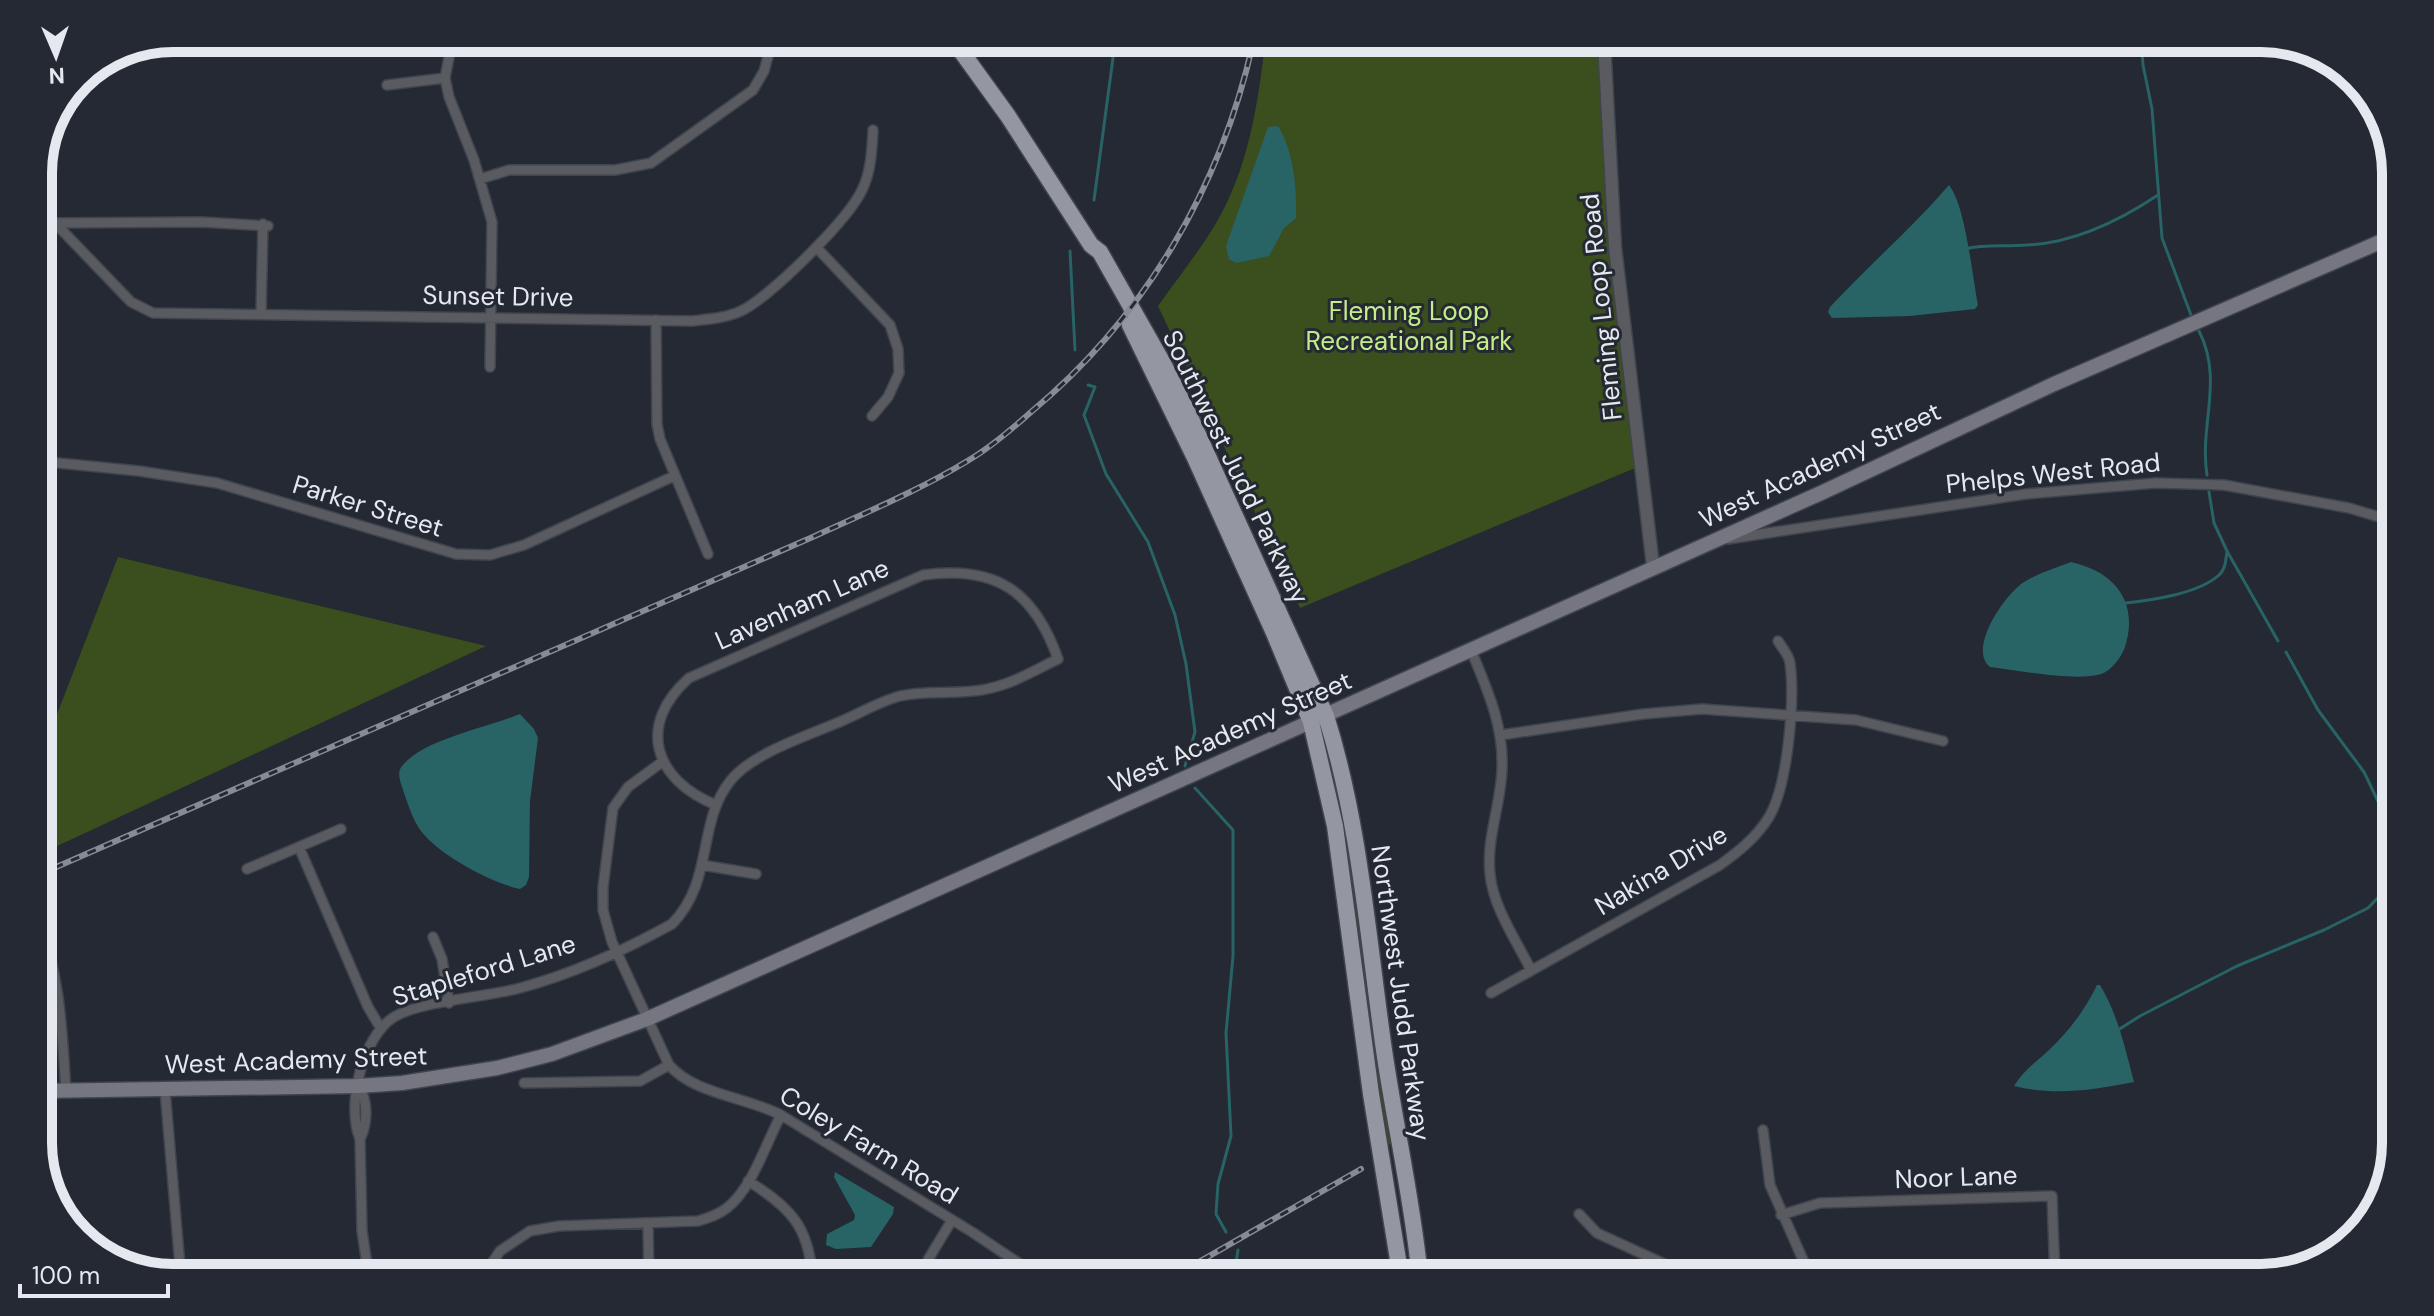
<svg xmlns="http://www.w3.org/2000/svg" width="2434" height="1316" font-family="'DM Sans',sans-serif">
<style>
.green{fill:#3b4e1d}
.water{fill:#286366}
.lines{fill:none;stroke-linecap:round;stroke-linejoin:round}
.stream{stroke:#286366;stroke-width:3}
.minor-casing{stroke:#3f444d;stroke-width:12}
.tertiary-casing{stroke:#3f444d;stroke-width:15}
.secondary-casing{stroke:#3f444d;stroke-width:17}
.trunk-casing{stroke:#3f444d;stroke-width:19}
.minor{stroke:#5a5b60;stroke-width:9}
.tertiary{stroke:#5a5b60;stroke-width:12}
.secondary{stroke:#75767f;stroke-width:14}
.trunk{stroke:#9496a2;stroke-width:16}
.rail-casing{stroke:#878b93;stroke-width:6}
.rail{stroke:#242933;stroke-width:3;stroke-dasharray:9;stroke-linecap:butt}
.labels{text-anchor:middle;dominant-baseline:central;stroke-width:6;stroke-linejoin:round;paint-order:stroke}
.street-label{font-size:26px;fill:#e5e9ef;stroke:#242933}
.park-label{font-size:26px;fill:#c4ec8b;stroke:#242933}
.rim{fill:none;stroke:#e5e9ef;stroke-width:10}
</style>
<rect width="100%" height="100%" fill="#242933"/>
<path class="green" d="M1605,41l35,425 -340,142 -142,-302c19,-27 40,-53 57,-81 33,-55 43,-120 50,-182z
M118,557l368,89 -448,209v-103l5,-2z
M1349,883h4l5,21 34,239 -3,2 -3,-1z"/>
<path class="water" d="M1278,126c16,26 19,63 18,92l-12,10 -15,28 -33,7 -7,-4 -3,-13 42,-119z
M1949,185c17,22 23,90 29,120l-3,4 -65,7 -78,2 -4,-6 2,-5c39,-42 82,-79 119,-122z
M2071,562c45,10 68,41 54,85 -4,11 -14,24 -24,27 -25,8 -84,-4 -111,-7 -23,-18 15,-73 34,-85 14,-9 32,-14 47,-20z
M520,714l14,15 4,9 -8,63 -1,76 -3,8 -6,4c-28,-6 -72,-30 -92,-50 -14,-13 -19,-32 -25,-49 -2,-7 -7,-17 -1,-24 22,-27 85,-38 118,-52z
M2097,985h3c18,30 25,63 34,97 -40,8 -80,14 -120,4 9,-15 22,-24 35,-36 20,-19 36,-40 48,-65z
M835,1172l59,35 -1,7 -22,33 -35,2 -10,-4 1,-11 27,-14 1,-5 -21,-38z"/>
<g class="lines">
<path class="stream" d="M2141,39l2,26 9,44 10,129 29,77
M1094,200l21,-157
M1965,249c20,-5 41,-2 62,-4 47,-2 92,-24 131,-50
M1070,251l5,99
M2199,331c25,49 0,94 8,144
M1088,385l7,2 -11,28 22,59 42,68 27,73 11,49 9,68 -10,34
M2209,492l5,31 13,28 51,90
M2126,603c26,-3 72,-9 93,-28 6,-5 7,-15 8,-24
M2286,652l32,58 46,62 32,67
M1195,788l38,42v126l-7,77 5,103 -13,48 -2,30 10,18
M2118,1030l22,-14 97,-50 87,-36 44,-22 28,-29
M1238,1278l-3,-9 3,-19"/>
<defs>
<path id="minor" d="M451,47l-6,31 4,19 25,63 18,62 -2,145
M387,85l58,-7
M480,179l29,-9h106l36,-7 102,-73 11,-19 7,-26
M38,215l17,8 146,-1 67,4
M55,223l76,79 22,11 539,8c17,-2 34,-3 49,-10 29,-14 107,-91 121,-121 9,-18 10,-40 11,-60
M816,247l74,78 8,24 1,24 -11,24 -16,19
M261,314l2,-90
M656,320l1,104 3,15 48,115
M38,461l101,10 78,12 239,71 34,1 34,-10 150,-69
M1728,539l298,-45 130,-11 68,2 125,23 47,14
M1471,650c16,39 33,76 31,119 -1,35 -16,70 -12,105 3,33 26,66 41,96
M1501,735l142,-21 59,-5 154,11 87,21
M662,762l-34,25 -15,21 -10,79v23l9,32 57,123c25,29 77,32 112,50l191,117 69,46
M299,847l69,160 12,20
M702,865l54,9
M247,869l94,-40
M38,922c23,53 24,112 28,169
M433,937l9,22 7,44
M1491,993l229,-128c19,-14 36,-27 49,-48 19,-32 26,-117 21,-154 -1,-8 -8,-15 -12,-22
M524,1083l116,-2 29,-16
M359,1086c9,15 9,37 1,53
M165,1090l16,188
M1763,1130l7,55 41,93
M748,1181c41,25 62,46 64,97
M1579,1214l18,19 98,45
M1781,1215l39,-12 232,-7 3,82
M648,1224l1,54
M369,1278l-7,-47 -2,-92c-14,-33 2,-102 34,-122 26,-16 93,-20 126,-29 52,-14 105,-38 152,-64 43,-44 24,-101 59,-144 23,-28 79,-45 113,-60 18,-8 37,-19 56,-24 30,-7 61,0 91,-8 23,-5 46,-19 67,-29 -24,-68 -62,-94 -135,-84l-234,103c-53,47 -35,102 27,127
M394,1278l33,-4 33,4
M482,1278l18,-27 30,-20 29,-5 139,-5c10,-3 20,-6 29,-13 26,-21 38,-63 54,-93
M922,1278l7,-20 23,-38"/>
<path id="tertiary" d="M1604,41l11,206 38,319"/>
<path id="secondary" d="M38,1091l321,-5 43,-3 95,-15 55,-14 95,-35 1174,-526 233,-109 342,-149"/>
<path id="trunk" d="M956,44l52,72 83,129 9,7 64,113 27,54 135,297c34,108 42,223 58,334 11,76 29,152 36,228
M1130,325l65,133 79,175 37,89 24,104 36,268 30,184"/>
</defs>
<use href="#minor" class="minor-casing"/>
<use href="#tertiary" class="tertiary-casing"/>
<use href="#secondary" class="secondary-casing"/>
<use href="#trunk" class="trunk-casing"/>
<use href="#minor" class="minor"/>
<use href="#tertiary" class="tertiary"/>
<use href="#secondary" class="secondary"/>
<use href="#trunk" class="trunk"/>
<defs>
<path id="rail" d="M38,875l777,-339c52,-24 105,-46 154,-76 22,-13 43,-31 62,-48 114,-95 190,-225 222,-369
M1171,1278l190,-109"/>
</defs>
<use href="#rail" class="rail-casing"/>
<use href="#rail" class="rail"/>
</g>
<g class="labels">
<g class="street-label">
<text transform="translate(498 296) rotate(1)">Sunset Drive</text>
<text transform="translate(1601 307) rotate(-96)">Fleming Loop Road</text>
<text transform="translate(1820 465) rotate(-25)">West Academy Street</text>
<text transform="translate(1236 467) rotate(64)">Southwest Judd Parkway</text>
<text transform="translate(2053 473) rotate(-6)">Phelps West Road</text>
<text transform="translate(368 506) rotate(17)">Parker Street</text>
<text transform="translate(802 604) rotate(-24)">Lavenham Lane</text>
<text transform="translate(1230 732) rotate(-24)">West Academy Street</text>
<text transform="translate(1661 870) rotate(-31)">Nakina Drive</text>
<text transform="translate(484 970) rotate(-17)">Stapleford Lane</text>
<text transform="translate(1401 993) rotate(82)">Northwest Judd Parkway</text>
<text transform="translate(296 1060) rotate(-2)">West Academy Street</text>
<text transform="translate(869 1145) rotate(31)">Coley Farm Road</text>
<text transform="translate(1956 1177) rotate(-2)">Noor Lane</text>
</g>
<g class="park-label">
<text x="1409" y="311">Fleming Loop<tspan x="1409" dy="30">Recreational Park</tspan></text>
</g>
</g>
<path d="M0 0H2434V1316H0ZM173 52H2261A121 121 0 0 1 2382 173V1143A121 121 0 0 1 2261 1264H173A121 121 0 0 1 52 1143V173A121 121 0 0 1 173 52Z" fill="#242933" fill-rule="evenodd"/>
<path class="rim" d="M173 52H2261A121 121 0 0 1 2382 173V1143A121 121 0 0 1 2261 1264H173A121 121 0 0 1 52 1143V173A121 121 0 0 1 173 52Z"/>
<g transform="translate(56 56) rotate(178)" stroke="#242933" stroke-width="6" paint-order="stroke">
<path d="M0-6L14 30L0 20L-14 30Z" fill="#e5e9ef"/>
<text y="-12" font-size="22" font-weight="bold" text-anchor="middle" fill="#e5e9ef">N</text>
</g>
<path d="M20 1284v12h148v-12" fill="none" stroke="#e5e9ef" stroke-width="4"/>
<text x="32" y="1284" font-size="24" fill="#e5e9ef" stroke="#242933" stroke-width="6" paint-order="stroke">100 m</text>
</svg>
